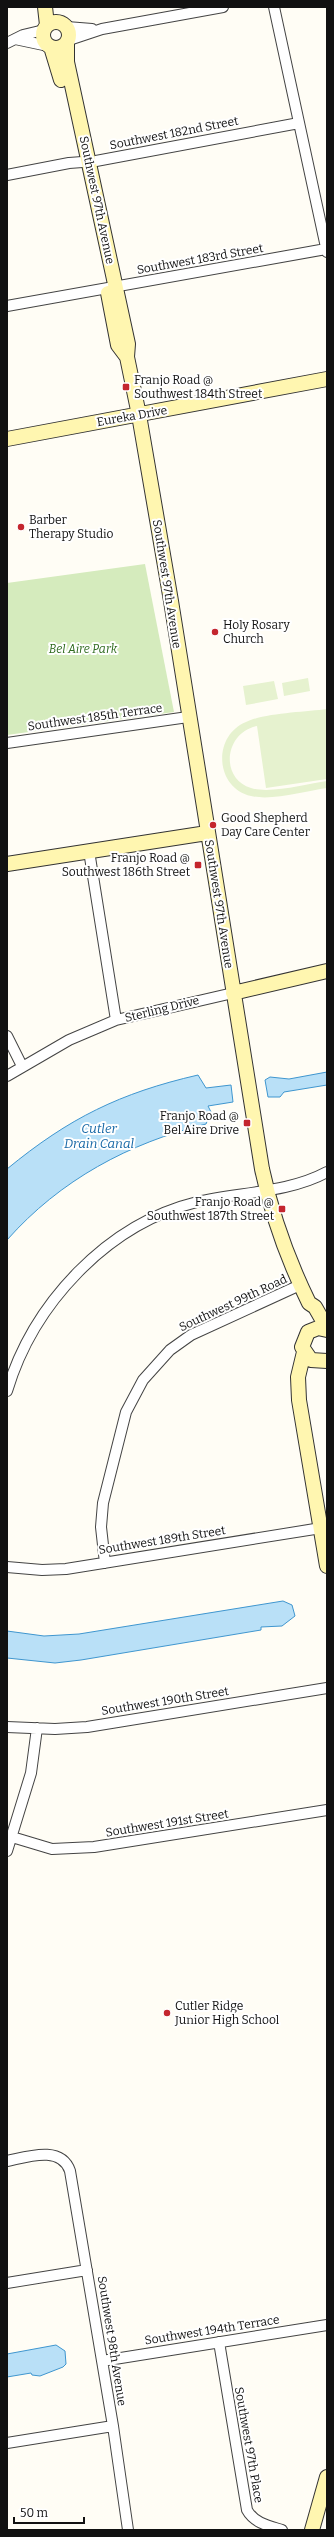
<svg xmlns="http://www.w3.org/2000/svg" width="334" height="2537" font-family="Bitter,serif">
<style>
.green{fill:#d5ebbd}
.pitch{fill:#e6f2cf}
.water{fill:#b9e0f7;stroke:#3f96cf}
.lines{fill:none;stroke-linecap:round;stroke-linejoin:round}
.street-casing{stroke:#444;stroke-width:12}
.secondary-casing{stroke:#333;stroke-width:16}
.street{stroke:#fff;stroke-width:10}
.secondary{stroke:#fff6b0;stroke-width:14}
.poi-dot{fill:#c4262e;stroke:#fff;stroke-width:1.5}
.labels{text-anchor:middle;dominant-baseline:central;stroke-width:4;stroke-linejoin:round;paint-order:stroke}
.street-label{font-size:12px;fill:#111;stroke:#fff}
.poi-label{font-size:12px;fill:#111;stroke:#fff;text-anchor:start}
.park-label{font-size:12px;font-style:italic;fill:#2f6b1f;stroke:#fff}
.water-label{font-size:13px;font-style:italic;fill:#1768a6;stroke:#fff}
</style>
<rect width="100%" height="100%" fill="#fffdf5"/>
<path class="green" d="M145,564l29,148 -167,23v-152z"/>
<path class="pitch" d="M308,678l2,13 -26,5 -2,-13z
M274,681l4,18 -32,6 -3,-19z
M327,709v70l-61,9 -9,-62c-32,6 -38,52 -6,62 19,6 56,-4 76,-7v7c-21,3 -55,13 -76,8 -36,-8 -39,-60 -5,-74 18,-9 59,-10 81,-13z"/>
<path class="water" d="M327,1072v13l-43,7 -4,5h-12l-3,-17 5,-3 19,2z
M198,1075l8,13 25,-3 2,17 -25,4 3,6 -5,12c-77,19 -146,56 -199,116v-71c62,-51 113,-76 191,-94z
M283,1601l9,4 3,11 -13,10 -21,1v3l-180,30 -26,3 -48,-5v-27l37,5 35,-2z
M56,2345l9,6 1,13 -3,3 -23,9 -8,-1 -1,-2 -24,4v-23z"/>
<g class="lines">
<defs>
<path id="street" d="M274,7l53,245
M67,27l25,2
M15,39l33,7
M69,40l33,-11 121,-22
M7,43l16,-8 21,-5
M7,175l62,-12 27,-2 203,-38
M7,306l319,-57
M7,743l181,-26
M89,851l27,169
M7,1036l15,30
M7,1076l62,-36 47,-20 117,-27
M7,1391c26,-87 100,-167 190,-189 43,-10 91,-9 130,-30
M105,1563l-4,-36 2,-24 23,-91 17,-32 27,-30 21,-15 109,-50
M7,1567l35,3 24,-1 255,-41
M7,1727l48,2 32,-2 240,-39
M12,1837l40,12 42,-2 233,-37
M7,1851l24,-78 6,-45
M7,2161c20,-4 54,-16 63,10l43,255 15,104
M7,2283l80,-13
M219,2342l28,168c7,13 22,16 35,20
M102,2361l225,-36
M7,2443l106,-17"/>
<path id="secondary" d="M45,7l2,18
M43 35a13 13 0 1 1 26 0a13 13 0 1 1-26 0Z
M67,43v19l61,282 -1,13 12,58 32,186 91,568c10,47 26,91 47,134l6,4 12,21
M51,47l10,33
M108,293l10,52 9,12
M7,439l320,-60
M7,864l200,-31
M233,993l94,-22
M327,1330l-9,-2 -10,4 -6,15 9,13 16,1
M304,1352l-6,25 1,23 28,166
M312,2530l15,-53"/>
</defs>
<use href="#street" class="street-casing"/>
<use href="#secondary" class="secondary-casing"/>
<use href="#street" class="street"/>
<use href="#secondary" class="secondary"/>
</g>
<g class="poi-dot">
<rect x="122" y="383" width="8" height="8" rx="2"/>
<circle cx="21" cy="527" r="4"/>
<circle cx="215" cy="632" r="4"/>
<circle cx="213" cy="825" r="4"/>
<rect x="194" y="861" width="8" height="8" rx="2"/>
<rect x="243" y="1119" width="8" height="8" rx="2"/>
<rect x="278" y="1205" width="8" height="8" rx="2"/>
<circle cx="167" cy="2013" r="4"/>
</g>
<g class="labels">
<g class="street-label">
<text transform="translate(174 133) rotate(-11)">Southwest 182nd Street</text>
<text transform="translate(97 200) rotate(78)">Southwest 97th Avenue</text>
<text transform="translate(200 259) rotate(-10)">Southwest 183rd Street</text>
<text transform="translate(132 416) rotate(-10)">Eureka Drive</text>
<text transform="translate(167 584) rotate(81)">Southwest 97th Avenue</text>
<text transform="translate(95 717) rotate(-8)">Southwest 185th Terrace</text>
<text transform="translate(219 904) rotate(81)">Southwest 97th Avenue</text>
<text transform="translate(162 1009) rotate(-14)">Sterling Drive</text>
<text transform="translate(233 1303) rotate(-25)">Southwest 99th Road</text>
<text transform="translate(162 1540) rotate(-9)">Southwest 189th Street</text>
<text transform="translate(165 1701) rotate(-9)">Southwest 190th Street</text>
<text transform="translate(167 1823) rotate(-9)">Southwest 191st Street</text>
<text transform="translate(212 2330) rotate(-9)">Southwest 194th Terrace</text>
<text transform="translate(112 2341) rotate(81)">Southwest 98th Avenue</text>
<text transform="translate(249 2445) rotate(80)">Southwest 97th Place</text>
</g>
<g class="poi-label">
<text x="134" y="380">Franjo Road @<tspan x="134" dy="14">Southwest 184th Street</tspan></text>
<text x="29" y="520">Barber<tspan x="29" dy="14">Therapy Studio</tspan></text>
<text x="223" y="625">Holy Rosary<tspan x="223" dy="14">Church</tspan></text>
<text x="221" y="818">Good Shepherd<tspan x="221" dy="14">Day Care Center</tspan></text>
<text x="190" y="858" text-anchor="end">Franjo Road @<tspan x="190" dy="14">Southwest 186th Street</tspan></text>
<text x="239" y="1116" text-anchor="end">Franjo Road @<tspan x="239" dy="14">Bel Aire Drive</tspan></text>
<text x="274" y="1202" text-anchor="end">Franjo Road @<tspan x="274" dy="14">Southwest 187th Street</tspan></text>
<text x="175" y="2006">Cutler Ridge<tspan x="175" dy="14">Junior High School</tspan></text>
</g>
<g class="park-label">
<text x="83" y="649">Bel Aire Park</text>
</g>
<g class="water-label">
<text x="99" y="1128">Cutler<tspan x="99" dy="15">Drain Canal</tspan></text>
</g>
</g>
<rect width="334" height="2537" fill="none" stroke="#111111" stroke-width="16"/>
<path d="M14 2517v6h70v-6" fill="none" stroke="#111111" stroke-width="2"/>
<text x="20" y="2517" font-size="12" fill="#111111" stroke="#ffffff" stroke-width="3" paint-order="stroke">50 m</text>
</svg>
